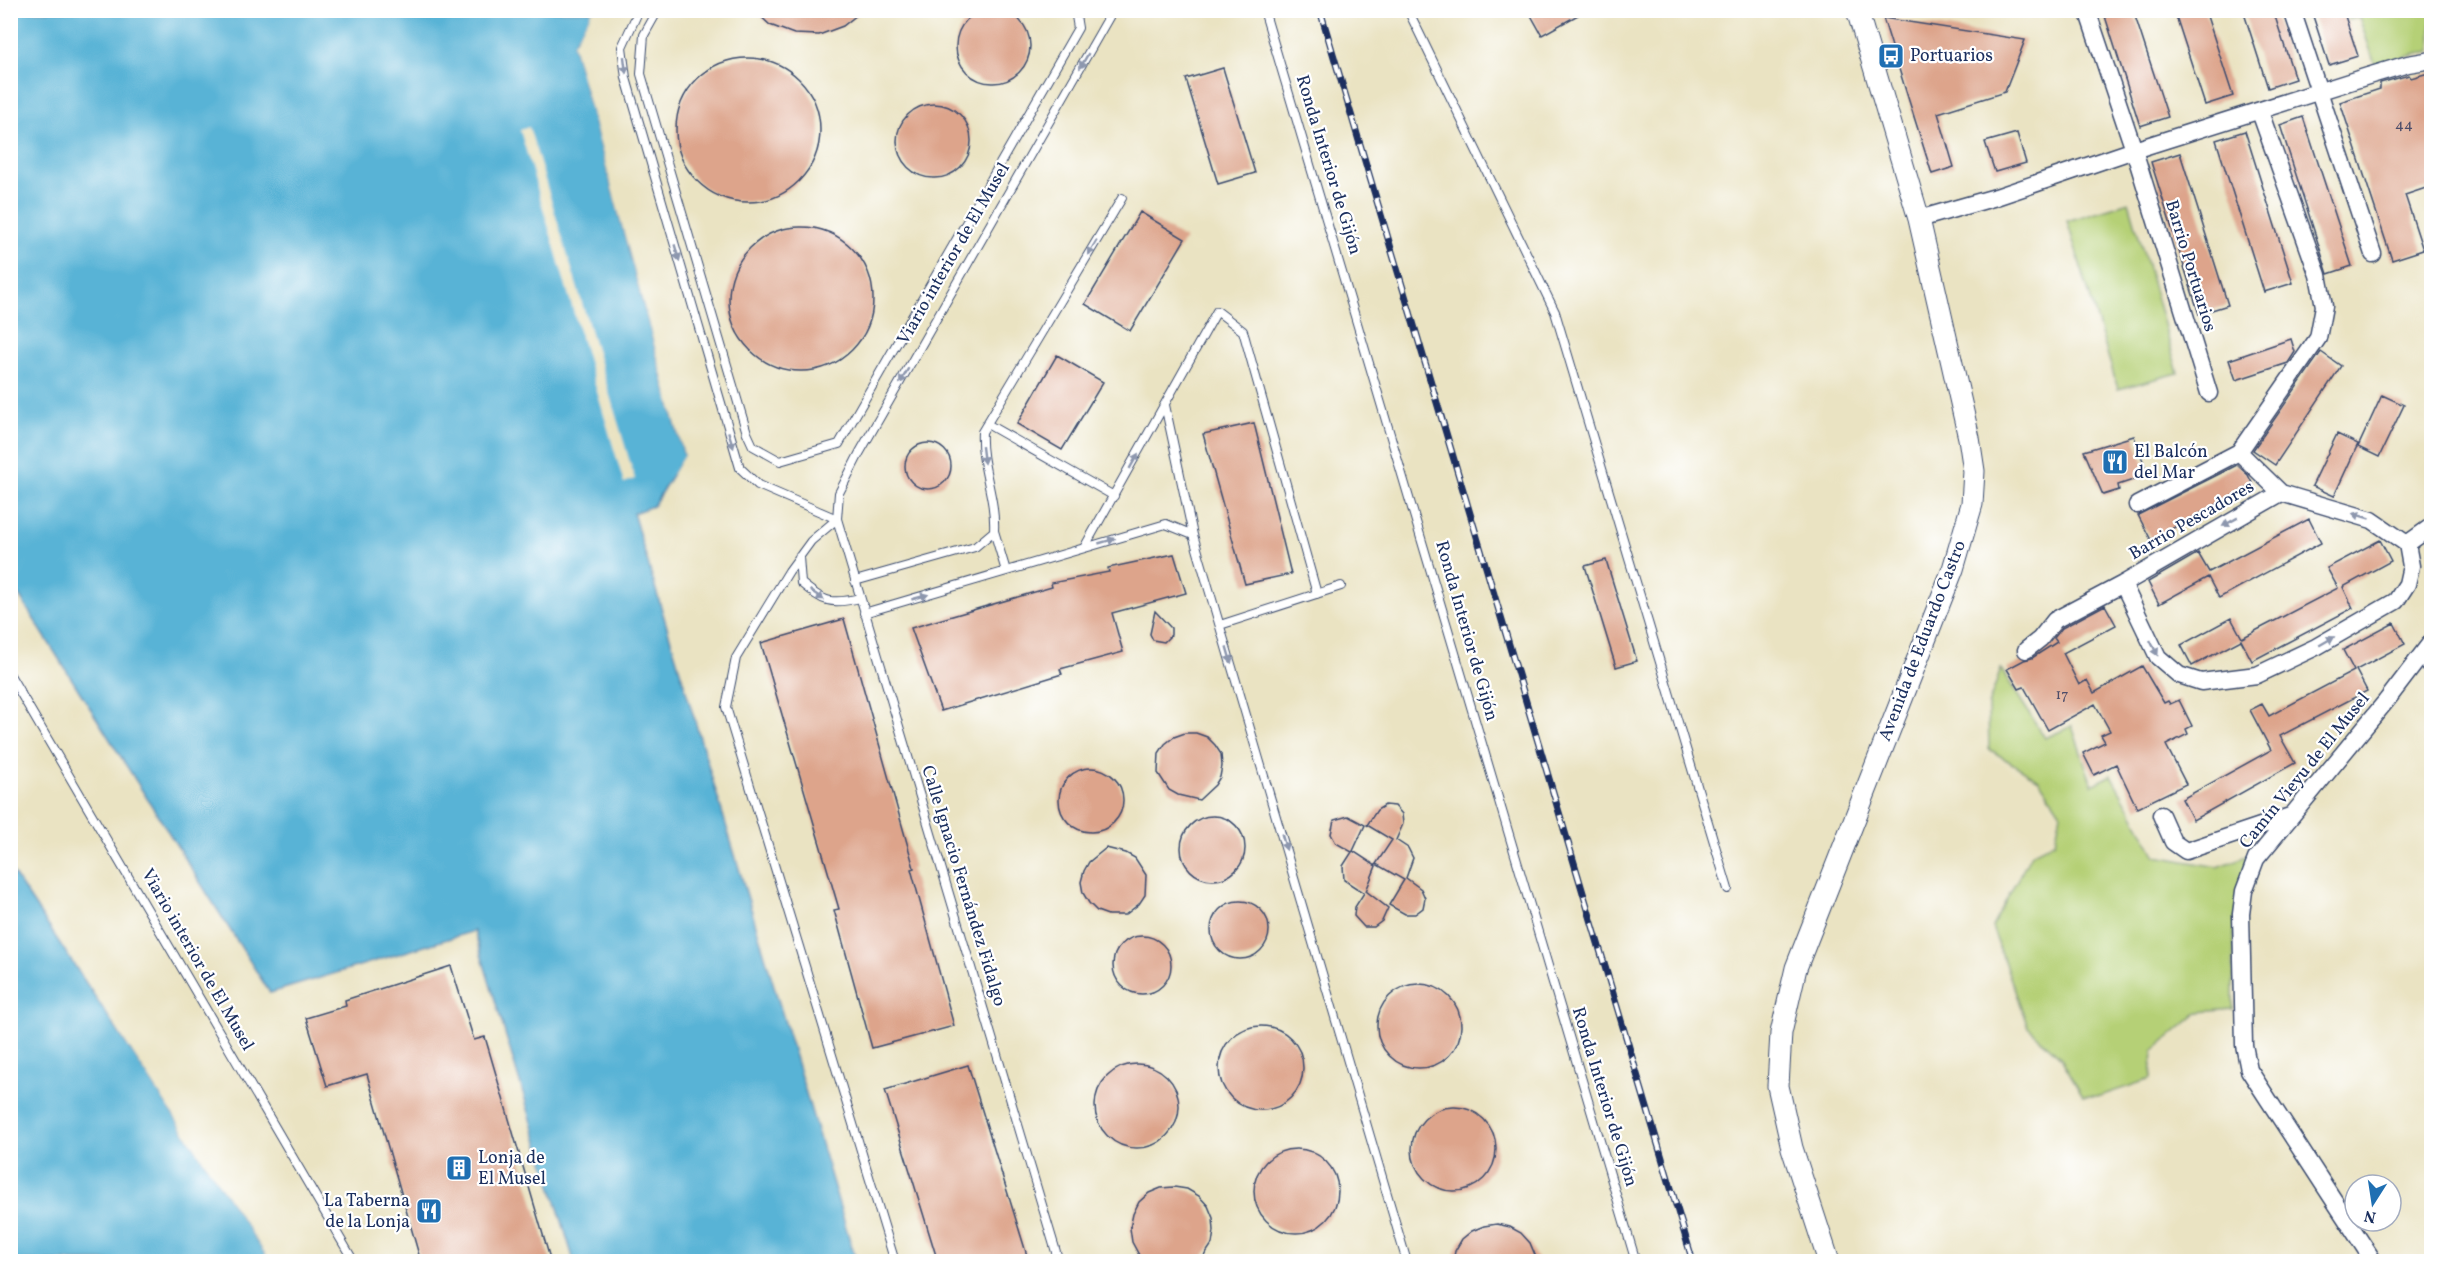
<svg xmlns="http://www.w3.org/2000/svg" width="2442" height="1272" font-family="Vollkorn,serif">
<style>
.green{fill:#b5d076;stroke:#68806a;stroke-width:1.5}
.water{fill:#58b3d6;stroke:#3a719a;stroke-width:1.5}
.pier{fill:#eae3c2}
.building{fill:#dda48b}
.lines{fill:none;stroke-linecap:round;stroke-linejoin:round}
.service-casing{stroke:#3a4a6d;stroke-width:10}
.minor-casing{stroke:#3a4a6d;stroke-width:19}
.tertiary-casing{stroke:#3a4a6d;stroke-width:23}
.service{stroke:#fff;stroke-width:8}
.minor{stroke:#fff;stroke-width:16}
.tertiary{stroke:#fff;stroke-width:21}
.rail-casing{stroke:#1b2f5e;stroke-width:7}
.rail{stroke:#fff;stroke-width:4.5;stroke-dasharray:14;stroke-linecap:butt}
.oneway{fill:#8d97ae}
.labels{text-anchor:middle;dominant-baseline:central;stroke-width:4.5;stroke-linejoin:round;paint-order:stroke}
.number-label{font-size:15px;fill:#4c4c69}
.poi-label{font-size:18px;fill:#1b2f5e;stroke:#fff;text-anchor:start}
.street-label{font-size:18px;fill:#1b2f5e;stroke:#fff}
</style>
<rect width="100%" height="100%" fill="#fff"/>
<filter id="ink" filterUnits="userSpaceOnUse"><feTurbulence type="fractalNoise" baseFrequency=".0167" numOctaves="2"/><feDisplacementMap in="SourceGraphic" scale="12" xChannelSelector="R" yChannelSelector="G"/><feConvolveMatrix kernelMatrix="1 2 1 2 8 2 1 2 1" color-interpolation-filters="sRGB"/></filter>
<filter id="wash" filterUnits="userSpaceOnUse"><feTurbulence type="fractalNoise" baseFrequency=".008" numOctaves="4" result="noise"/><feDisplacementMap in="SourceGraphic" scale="24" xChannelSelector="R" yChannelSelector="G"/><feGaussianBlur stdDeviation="1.35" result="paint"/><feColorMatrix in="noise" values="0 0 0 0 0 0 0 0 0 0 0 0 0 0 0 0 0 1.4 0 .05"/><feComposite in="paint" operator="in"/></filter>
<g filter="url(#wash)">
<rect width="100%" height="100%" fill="#eae3c2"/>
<path class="green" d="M2346,11h85v40l-56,13 -16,-47 -10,3z
M2129,202l49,171 -60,16 -51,-168z
M2001,669l44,69 27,-12 20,59 19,-10 45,81 62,11 34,-13 -18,69 -1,86 -34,3 -46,39 -2,28 -51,17h-17l-22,-38 -33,-31 -36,-100 39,-73 24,-12 6,-29 -22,-33 -50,-31 -1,-44z"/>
<path class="water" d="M11,11h582l-20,33 111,412 -31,50 -20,7 223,748h-282l-100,-330 -204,62 -259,-410z
M10,868l260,393h-259z"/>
<path class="pier" d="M593,10l2,2 -18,33 109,410 -10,18 -4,2 12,-20 -111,-411z
M529,127l106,352 -11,4 -104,-353z
M12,865l260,395 1,2 -3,-1 -135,-204z"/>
<g id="blocks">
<path class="building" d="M956 46a37 37 0 1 1 74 0a37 37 0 1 1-74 0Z
M754,10h109l-20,16 -24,9 -25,-1 -24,-9z
M1528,10h59l-45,25z
M2103,10h30l35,107 -28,9z
M2174,10h31l28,86 -28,9z
M2243,10h30l22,69 -27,9z
M2311,10h32l15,46 -29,9z
M1883,18l142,22 -20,52 -67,21 16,54 -22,7z
M676 130a72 72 0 1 1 144 0a72 72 0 1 1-144 0Z
M1223,68l32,105 -37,11 -32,-105z
M2432,72v114l-27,9 18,55 -31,10 -52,-158 40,-13v-6l29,-8 2,3z
M897 141a37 37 0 1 1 74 0a37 37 0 1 1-74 0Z
M2303,117l49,149 -24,8 -48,-149z
M2245,131l48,152 -29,9 -48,-152z
M2017,133l9,30 -31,9 -10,-30z
M2180,153l48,152 -29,9 -48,-152z
M1140,212l45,27 -55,92 -45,-27z
M729 299a72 72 0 1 1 144 0a72 72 0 1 1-144 0Z
M2291,339l4,13 -7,11 -52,17 -7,-20z
M2321,352l20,14 -66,99 -22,-15z
M1057,355l46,27 -41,68 -45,-26z
M2382,395l22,10 -25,52 -21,-10z
M1254,423l37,151 -46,10 -42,-150z
M2337,434l21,10 -24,52 -22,-10z
M2134,436l14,39 -30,10 1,5 -16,5 -19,-44z
M905 466a23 23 0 1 1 46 0a23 23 0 1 1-46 0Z
M2237,465l11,10 5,10 -102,55 -13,-25z
M2309,519l12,24 -102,55 -11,-21 -49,27 -11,-22 50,-29 11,19z
M2380,540l11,21 -48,26 10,21 -101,53 -11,-21 -49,26 -11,-21 50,-27 11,20 17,-9 79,-41 -11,-20z
M1174,554l12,39 -74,20 11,39 -63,17 2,5 -121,37 -30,-83 141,-41 -1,-4 58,-11 -1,-4z
M1606,560l31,101 -21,6 -31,-101z
M2105,605l11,20 -53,28 16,32 8,-5 7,13 48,-27 22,37 4,-2 2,3 9,-4 13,26 -6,3 2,5 -22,11 20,39 -49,24 -21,-44 -22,11 -11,-22 22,-11 -4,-7 9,-4 -15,-27 -47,26 -24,-43 -5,2 -12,-20 17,-9 8,-2 25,-16 -3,-4 8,-10z
M1155,611l16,17v7l-7,7 -11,-2 -3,-6z
M844,619l70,249 -3,1 43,157 -82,22 -38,-138 5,-1 -78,-266z
M2394,623l11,21 -49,26 11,21 -87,45 15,27 -102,57 -11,-21 89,-49 -21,-40 12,-6 7,12 85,-45 -11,-21z
M1185,733h11l11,4 8,8 6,9 1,12 -2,11 -5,8 -16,15 -21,-5 -9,-5 -11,-17 1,-20 6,-9 9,-7z
M1059 800a32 32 0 1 1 64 0a32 32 0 1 1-64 0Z
M1385,805l10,1 7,8 1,10 -7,16 12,8 5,10 -7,20 15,11 4,9 -2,10 -8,6h-10l-16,-9 15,-25 -28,-16 16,-24 -25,-15 10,-15z
M1181 848a32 32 0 1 1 64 0a32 32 0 1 1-64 0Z
M1348,816l17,9 -12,26 23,15 -10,25 22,17 -6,13 -8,6h-10l-10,-11 1,-9 9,-14 -20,-13 -1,-14 9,-14 -16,-9 -5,-9 3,-14z
M1106,848l20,5 9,5 11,17 -1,20 -6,9 -14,11h-17l-11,-4 -8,-8 -6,-10 -2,-11 3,-11 5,-9z
M1211 930a29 29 0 1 1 58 0a29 29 0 1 1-58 0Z
M1113 965a29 29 0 1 1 58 0a29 29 0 1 1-58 0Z
M451,966l23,74 11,-3 66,225h-130l-54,-188 -40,12 -21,-68 40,-12 -1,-6z
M1377 1026a42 42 0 1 1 84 0a42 42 0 1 1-84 0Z
M1219 1068a42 42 0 1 1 84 0a42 42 0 1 1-84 0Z
M1095 1106a42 42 0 1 1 84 0a42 42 0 1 1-84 0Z
M968,1065l61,197h-91l-53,-172z
M1412 1149a42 42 0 1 1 84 0a42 42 0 1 1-84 0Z
M1254 1191a42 42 0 1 1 84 0a42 42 0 1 1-84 0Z
M1174,1187l13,2 12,7 9,10 5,12 1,13 -2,13 -8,12 -7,6h-50l-8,-7 -7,-13 -2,-14 3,-14 6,-12 10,-9 12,-5z
M1497,1224l13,3 11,6 9,10 8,19h-85l2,-11 7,-12 10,-8 12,-5z"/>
</g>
</g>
<g filter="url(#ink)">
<use href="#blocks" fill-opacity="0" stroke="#3a4a6d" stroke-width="1.5"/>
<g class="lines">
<defs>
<path id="service" d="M639,10l-17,37 4,31 114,390 18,17 79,34
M658,10l-14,25 -3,39 106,359 6,13 27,15 59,-17 239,-416 -3,-18
M1264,10l372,1252
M1408,10l147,302 173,577
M1165,405l28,130
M987,424l127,72
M837,519l-26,22 -22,30 -53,87 -10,49 169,555
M994,531l12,40
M1084,548l133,-237 26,20 74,263
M799,557l2,26c23,19 29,22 59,15
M855,581l120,-34 19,-16c2,-34 -14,-65 -12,-99l140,-234
M864,613l302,-89 27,11 214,727
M1220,625l121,-39
M10,675l344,587
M1059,1262l-222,-743 2,-26 21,-41 253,-442"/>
<path id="minor" d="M2087,10l47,140 75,243
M2292,10l81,244
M2260,112l58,163 6,31 -6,32 -79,114 42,41 91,27 35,24 4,22 -4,18 -11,17 -80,46 -59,28 -56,7 -22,-7 -21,-18 -35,-73 158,-91
M1919,219l77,-22 138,-47 234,-74 40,-12 24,-4
M2137,505l102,-53
M2407,544l25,-18
M2026,650l14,-11 15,-19 68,-36
M2161,815l12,27 13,9 104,-35
M2374,1262l-125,-192 -5,-25 -3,-131 3,-23 12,-32 131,-159 45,-59"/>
<path id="tertiary" d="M1829,1262l-37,-114 -14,-62 3,-53 15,-65 157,-399 19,-65 2,-33 -5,-33 -50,-219 -62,-209"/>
</defs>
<use href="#service" class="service-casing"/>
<use href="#minor" class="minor-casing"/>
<use href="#tertiary" class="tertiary-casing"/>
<use href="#service" class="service"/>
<use href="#minor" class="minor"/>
<use href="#tertiary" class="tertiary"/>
<defs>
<path id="rail" d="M1320,10l373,1252"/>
</defs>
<use href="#rail" class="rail-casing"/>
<use href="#rail" class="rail"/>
</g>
<defs><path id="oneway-solid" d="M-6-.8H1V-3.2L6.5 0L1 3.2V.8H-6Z" transform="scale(1.5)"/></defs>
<g class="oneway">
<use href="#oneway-solid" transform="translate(1084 61) rotate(120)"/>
<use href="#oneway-solid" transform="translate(625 65) rotate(83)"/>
<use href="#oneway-solid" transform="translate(1092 248) rotate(121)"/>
<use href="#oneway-solid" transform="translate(677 253) rotate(74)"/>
<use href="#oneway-solid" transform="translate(904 376) rotate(120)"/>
<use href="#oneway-solid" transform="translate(731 440) rotate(72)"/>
<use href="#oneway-solid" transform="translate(983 455) rotate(83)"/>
<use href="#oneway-solid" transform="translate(1134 461) rotate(-60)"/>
<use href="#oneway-solid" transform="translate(2361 516) rotate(-164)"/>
<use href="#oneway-solid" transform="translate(2230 522) rotate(151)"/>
<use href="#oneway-solid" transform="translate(1107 541) rotate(-16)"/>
<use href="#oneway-solid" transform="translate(817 595) rotate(34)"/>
<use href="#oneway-solid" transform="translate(920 597) rotate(-16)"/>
<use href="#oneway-solid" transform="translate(2327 641) rotate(-30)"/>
<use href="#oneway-solid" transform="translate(2154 648) rotate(64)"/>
<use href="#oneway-solid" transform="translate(1229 655) rotate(74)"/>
<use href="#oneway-solid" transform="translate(1284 842) rotate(74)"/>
</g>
</g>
<defs>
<symbol id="bus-square" viewBox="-11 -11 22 22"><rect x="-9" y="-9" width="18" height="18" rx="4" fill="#1f6fb2" stroke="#fff"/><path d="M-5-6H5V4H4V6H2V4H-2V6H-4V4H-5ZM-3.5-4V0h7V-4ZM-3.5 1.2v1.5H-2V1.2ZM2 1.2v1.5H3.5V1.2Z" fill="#fff"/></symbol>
<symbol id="restaurant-square" viewBox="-11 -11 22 22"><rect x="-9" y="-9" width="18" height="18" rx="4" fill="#1f6fb2" stroke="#fff"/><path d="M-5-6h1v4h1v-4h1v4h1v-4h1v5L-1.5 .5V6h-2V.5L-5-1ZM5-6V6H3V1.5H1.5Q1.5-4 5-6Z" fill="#fff"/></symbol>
<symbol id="building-square" viewBox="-11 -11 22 22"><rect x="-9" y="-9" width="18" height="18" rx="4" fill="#1f6fb2" stroke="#fff"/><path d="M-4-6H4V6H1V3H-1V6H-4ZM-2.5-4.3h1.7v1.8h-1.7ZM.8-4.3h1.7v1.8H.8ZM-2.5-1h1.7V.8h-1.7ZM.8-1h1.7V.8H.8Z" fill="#fff"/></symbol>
</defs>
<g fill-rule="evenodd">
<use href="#bus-square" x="1876" y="41" width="30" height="30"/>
<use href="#restaurant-square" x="2100" y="447" width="30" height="30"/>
<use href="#building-square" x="444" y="1153" width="30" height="30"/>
<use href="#restaurant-square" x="414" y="1196" width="30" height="30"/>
</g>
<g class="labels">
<g class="number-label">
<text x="2404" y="125">44</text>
<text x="2062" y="695">17</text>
</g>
<g class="poi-label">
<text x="1910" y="56">Portuarios</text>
<text x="2134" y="452">El Balcón<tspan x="2134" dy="21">del Mar</tspan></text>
<text x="478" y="1158">Lonja de<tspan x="478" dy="21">El Musel</tspan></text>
<text x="410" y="1201" text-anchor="end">La Taberna<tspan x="410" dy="21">de la Lonja</tspan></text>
</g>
<g class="street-label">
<text transform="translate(1328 165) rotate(73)">Ronda Interior de Gijón</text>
<text transform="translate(954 254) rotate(-60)">Viario interior de El Musel</text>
<text transform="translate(2190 266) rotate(73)">Barrio Portuarios</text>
<text transform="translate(2192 521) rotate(-30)">Barrio Pescadores</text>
<text transform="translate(1466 631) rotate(74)">Ronda Interior de Gijón</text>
<text transform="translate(1923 641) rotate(-69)">Avenida de Eduardo Castro</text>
<text transform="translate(2305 771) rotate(-51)">Camín Vieyu de El Musel</text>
<text transform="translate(963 886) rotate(73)">Calle Ignacio Fernández Fidalgo</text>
<text transform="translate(197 960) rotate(60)">Viario interior de El Musel</text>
<text transform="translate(1604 1097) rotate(73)">Ronda Interior de Gijón</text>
</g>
</g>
<rect width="2442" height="1272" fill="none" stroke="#fff" stroke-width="36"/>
<g transform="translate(2373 1203) rotate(192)"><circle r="28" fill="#ffffff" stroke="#a4acbf" stroke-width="1.5"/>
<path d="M0-4.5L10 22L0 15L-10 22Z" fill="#1f6fb2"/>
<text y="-9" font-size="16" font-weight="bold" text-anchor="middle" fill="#1b2f5e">N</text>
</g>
</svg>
